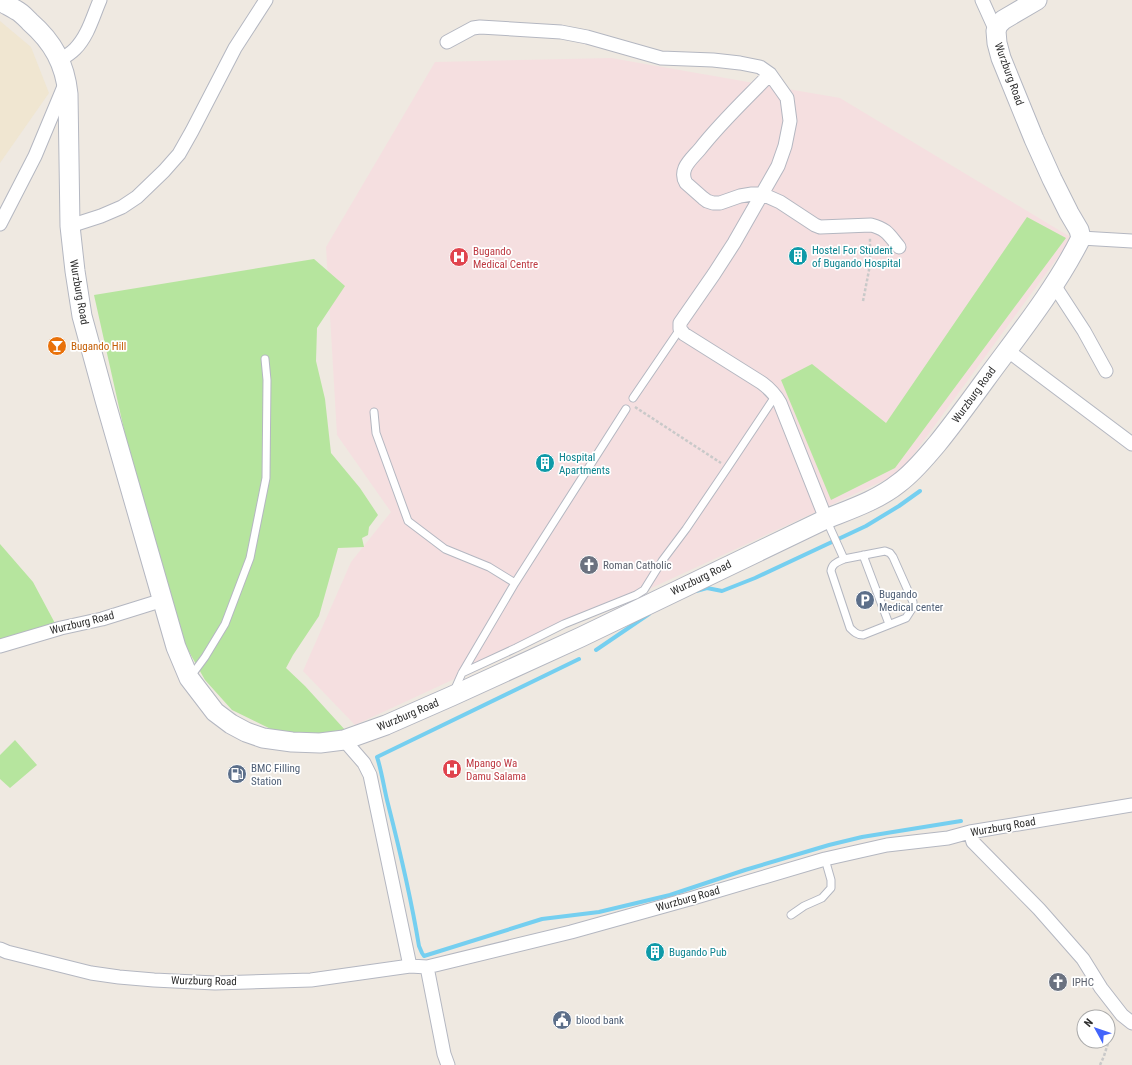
<svg xmlns="http://www.w3.org/2000/svg" width="1132" height="1065" font-family="'Roboto Condensed',sans-serif">
<style>
.education{fill:#f0e6d1}
.medical{fill:#f5dfe0}
.green{fill:#b6e59e}
.lines{fill:none;stroke-linecap:round;stroke-linejoin:round}
.stream{stroke:#75cff0;stroke-width:4}
.service-casing{stroke:#b4b7c1;stroke-width:9}
.minor-casing{stroke:#b4b7c1;stroke-width:15}
.secondary-casing{stroke:#b4b7c1;stroke-width:21}
.path{stroke:#c9c9c9;stroke-width:2.5;stroke-dasharray:3 2;stroke-linecap:butt}
.service{stroke:#fff;stroke-width:7}
.minor{stroke:#fff;stroke-width:13}
.secondary{stroke:#fff;stroke-width:19}
.labels{text-anchor:middle;dominant-baseline:central;stroke-width:3.5;stroke-linejoin:round;paint-order:stroke}
.street-label{font-size:11px;fill:#2e2e2e;stroke:#fff}
.culture-label{font-size:11px;fill:#0d838f;stroke:#fff;text-anchor:start}
.health-label{font-size:11px;fill:#be3a42;stroke:#fff;text-anchor:start}
.food-label{font-size:11px;fill:#c56008;stroke:#fff;text-anchor:start}
.worship-label{font-size:11px;fill:#5b616d;stroke:#fff;text-anchor:start}
.service-label{font-size:11px;fill:#4e5e75;stroke:#fff;text-anchor:start}
</style>
<rect width="100%" height="100%" fill="#efe9e1"/>
<path class="education" d="M0,21l31,26 18,46 -49,70z"/>
<path class="medical" d="M611,58l229,40 232,140 -172,235 -545,252 -52,-54 48,-109 40,-50 -54,-77 -11,-188 109,-185z"/>
<path class="green" d="M1027,217l39,21 -171,230 -64,32 -50,-120 31,-16 74,59z
M314,259l31,27 -28,42 -1,33 9,38 6,54 29,35 18,27 -9,12 -1,8 -6,3 2,9 -26,1 -19,68 -26,39 -7,13 19,18 41,45 -59,6 -55,-27 -27,-30 -29,-51 -39,-141 -43,-193z
M0,544l33,38 24,45 -57,17z
M15,740l22,25 -27,23 -10,-9v-24z"/>
<g class="lines">
<path class="stream" d="M696,591l11,-3 15,3 33,-13 111,-52 33,-20 21,-15
M596,650l53,-36
M579,659l-202,98c5,15 7,32 11,47 12,47 23,94 31,142l3,7 2,3 118,-37 57,-7 71,-17 75,-25 84,-25 33,-8 99,-16"/>
<defs>
<path id="service" d="M633,398l47,-69
M374,412l2,21 32,88 37,28 44,18 26,16
M826,519l18,40c-6,3 -12,4 -13,12l19,57c4,4 7,7 13,7l43,-17 7,-11v-5l-20,-45 -3,-4 -5,-2 -41,8
M863,555l26,69
M462,673l54,-25 48,-24 72,-29 8,-5 18,-29 24,-32 42,-62 48,-72
M191,676l14,-19 20,-33 25,-66 16,-80 1,-98 -2,-21
M454,691l8,-18 53,-90 111,-174
M791,915l13,-9 18,-8 9,-10v-8l-6,-21"/>
<path id="minor" d="M982,0l14,31
M447,42l26,-14 7,-1 81,5 26,5 74,21 52,2 27,3 20,4 10,7 17,24 3,23 -5,25 -7,20 -44,77 -20,31 -34,49v6l4,5 78,49c8,6 13,11 18,20l46,116
M60,60c5,-3 11,-7 15,-11 13,-13 18,-33 25,-49
M770,74c-24,25 -49,48 -70,75 -5,6 -12,12 -15,19 -2,5 -2,10 1,15l17,15 4,3 6,2h7l20,-7 12,-2h10l18,8 35,23 5,2 51,-2c16,4 18,10 28,22
M0,224l35,-68 30,-72
M70,226l31,-10 21,-9 15,-10 27,-26 15,-17 13,-23 43,-83 31,-48
M1081,238l51,3
M1054,285l30,46 22,40
M1007,350l125,94
M0,646l61,-18 41,-9 61,-19
M344,740l20,23 6,12 40,191
M970,832l3,10 66,67 44,50 18,29 21,27 10,8
M0,949l7,3 84,21 28,4 35,3 61,3 96,-3 99,-14 17,1 144,-35 122,-34 132,-39 62,-14 61,-7 22,-6 162,-27
M427,967l17,87 4,11"/>
<path id="secondary" d="M0,1c5,3 11,6 16,9 6,3 10,8 14,12 23,20 35,42 38,72l2,132 5,45 7,45 23,84 71,247 13,31 26,34 16,12 15,8 17,6 29,4 28,1 24,-3 42,-15 66,-29 129,-59 245,-118c25,-10 52,-19 73,-36 15,-11 26,-25 38,-39 17,-21 33,-43 49,-65 33,-45 70,-91 95,-141l-2,-8 -10,-17 -17,-34 -18,-40 -33,-81 -4,-15 -1,-12 2,-6 5,-5 34,-20"/>
</defs>
<use href="#service" class="service-casing"/>
<use href="#minor" class="minor-casing"/>
<use href="#secondary" class="secondary-casing"/>
<path class="path" d="M863,301l7,-36v-27
M635,407l86,56
M1100,1065l4,-9 10,-32"/>
<use href="#service" class="service"/>
<use href="#minor" class="minor"/>
<use href="#secondary" class="secondary"/>
</g>
<defs>
<symbol id="building-disc" viewBox="-11 -11 22 22"><circle r="9.5" fill="#0f9aa8" stroke="#fff"/><path d="M-4-6H4V6H1V3H-1V6H-4ZM-2.5-4.3h1.7v1.8h-1.7ZM.8-4.3h1.7v1.8H.8ZM-2.5-1h1.7V.8h-1.7ZM.8-1h1.7V.8H.8Z" fill="#fff"/></symbol>
<symbol id="hospital-disc" viewBox="-11 -11 22 22"><circle r="9.5" fill="#e0444e" stroke="#fff"/><path d="M-5-5h3v3.5h4V-5h3V5h-3V1.5h-4V5h-3Z" fill="#fff"/></symbol>
<symbol id="bar-disc" viewBox="-11 -11 22 22"><circle r="9.5" fill="#e8710a" stroke="#fff"/><path d="M-6-5H6L.8 .8V4.5H3.5V6h-7V4.5H-.8V.8Z" fill="#fff"/></symbol>
<symbol id="church-disc" viewBox="-11 -11 22 22"><circle r="9.5" fill="#6b7280" stroke="#fff"/><path d="M-1.2-6h2.4v3.5h3.3v2.4h-3.3V6h-2.4V-.1h-3.3v-2.4h3.3Z" fill="#fff"/></symbol>
<symbol id="parking-disc" viewBox="-11 -11 22 22"><circle r="9.5" fill="#5c6f8a" stroke="#fff"/><path d="M-3.5-5.5H1a3.5 3.5 0 0 1 0 7H-1V5.5H-3.5ZM-1-3.4V-.6H.8a1.4 1.4 0 0 0 0-2.8Z" fill="#fff"/></symbol>
<symbol id="fuel-disc" viewBox="-11 -11 22 22"><circle r="9.5" fill="#5c6f8a" stroke="#fff"/><path d="M-5.5-6h7V0h2V4h1.3V-2.5L3-4.5l.8-.8L6-3V5H2.5V1h-1V6h-7ZM-4.2-4.7v3.2H.2V-4.7Z" fill="#fff"/></symbol>
<symbol id="civic-disc" viewBox="-11 -11 22 22"><circle r="9.5" fill="#5c6f8a" stroke="#fff"/><path d="M-.6-6.5H3V-4.5H.6V-3L4-1V1h2V6H-6V1h2V-1L-.6-3ZM-1.2 2.5V6h2.4V2.5Z" fill="#fff"/></symbol>
</defs>
<g fill-rule="evenodd">
<use href="#building-disc" x="787" y="245" width="22" height="22"/>
<use href="#hospital-disc" x="448" y="246" width="22" height="22"/>
<use href="#bar-disc" x="46" y="335" width="22" height="22"/>
<use href="#building-disc" x="534" y="452" width="22" height="22"/>
<use href="#church-disc" x="578" y="554" width="22" height="22"/>
<use href="#parking-disc" x="854" y="589" width="22" height="22"/>
<use href="#hospital-disc" x="441" y="758" width="22" height="22"/>
<use href="#fuel-disc" x="226" y="763" width="22" height="22"/>
<use href="#building-disc" x="644" y="941" width="22" height="22"/>
<use href="#church-disc" x="1047" y="971" width="22" height="22"/>
<use href="#civic-disc" x="551" y="1009" width="22" height="22"/>
</g>
<g class="labels">
<g class="street-label">
<text transform="translate(1009 74) rotate(70)">Wurzburg Road</text>
<text transform="translate(79 292) rotate(80)">Wurzburg Road</text>
<text transform="translate(974 395) rotate(-54)">Wurzburg Road</text>
<text transform="translate(701 578) rotate(-26)">Wurzburg Road</text>
<text transform="translate(82 623) rotate(-14)">Wurzburg Road</text>
<text transform="translate(408 715) rotate(-23)">Wurzburg Road</text>
<text transform="translate(1003 827) rotate(-10)">Wurzburg Road</text>
<text transform="translate(688 899) rotate(-16)">Wurzburg Road</text>
<text transform="translate(204 981) rotate(1)">Wurzburg Road</text>
</g>
<g class="culture-label">
<text x="812" y="250">Hostel For Student<tspan x="812" dy="13">of Bugando Hospital</tspan></text>
<text x="559" y="457">Hospital<tspan x="559" dy="13">Apartments</tspan></text>
<text x="669" y="952">Bugando Pub</text>
</g>
<g class="health-label">
<text x="473" y="251">Bugando<tspan x="473" dy="13">Medical Centre</tspan></text>
<text x="466" y="763">Mpango Wa<tspan x="466" dy="13">Damu Salama</tspan></text>
</g>
<g class="food-label">
<text x="71" y="346">Bugando Hill</text>
</g>
<g class="worship-label">
<text x="603" y="565">Roman Catholic</text>
<text x="1072" y="982">IPHC</text>
</g>
<g class="service-label">
<text x="879" y="594">Bugando<tspan x="879" dy="13">Medical center</tspan></text>
<text x="251" y="768">BMC Filling<tspan x="251" dy="13">Station</tspan></text>
<text x="576" y="1020">blood bank</text>
</g>
</g>
<g transform="translate(1096 1029) rotate(310)"><circle r="19" fill="#ffffff" stroke="#ababab"/>
<path d="M0-3L7 15L0 10L-7 15Z" fill="#4264fb"/>
<text y="-6" font-size="11" font-weight="bold" text-anchor="middle" fill="#2e2e2e">N</text>
</g>
</svg>
